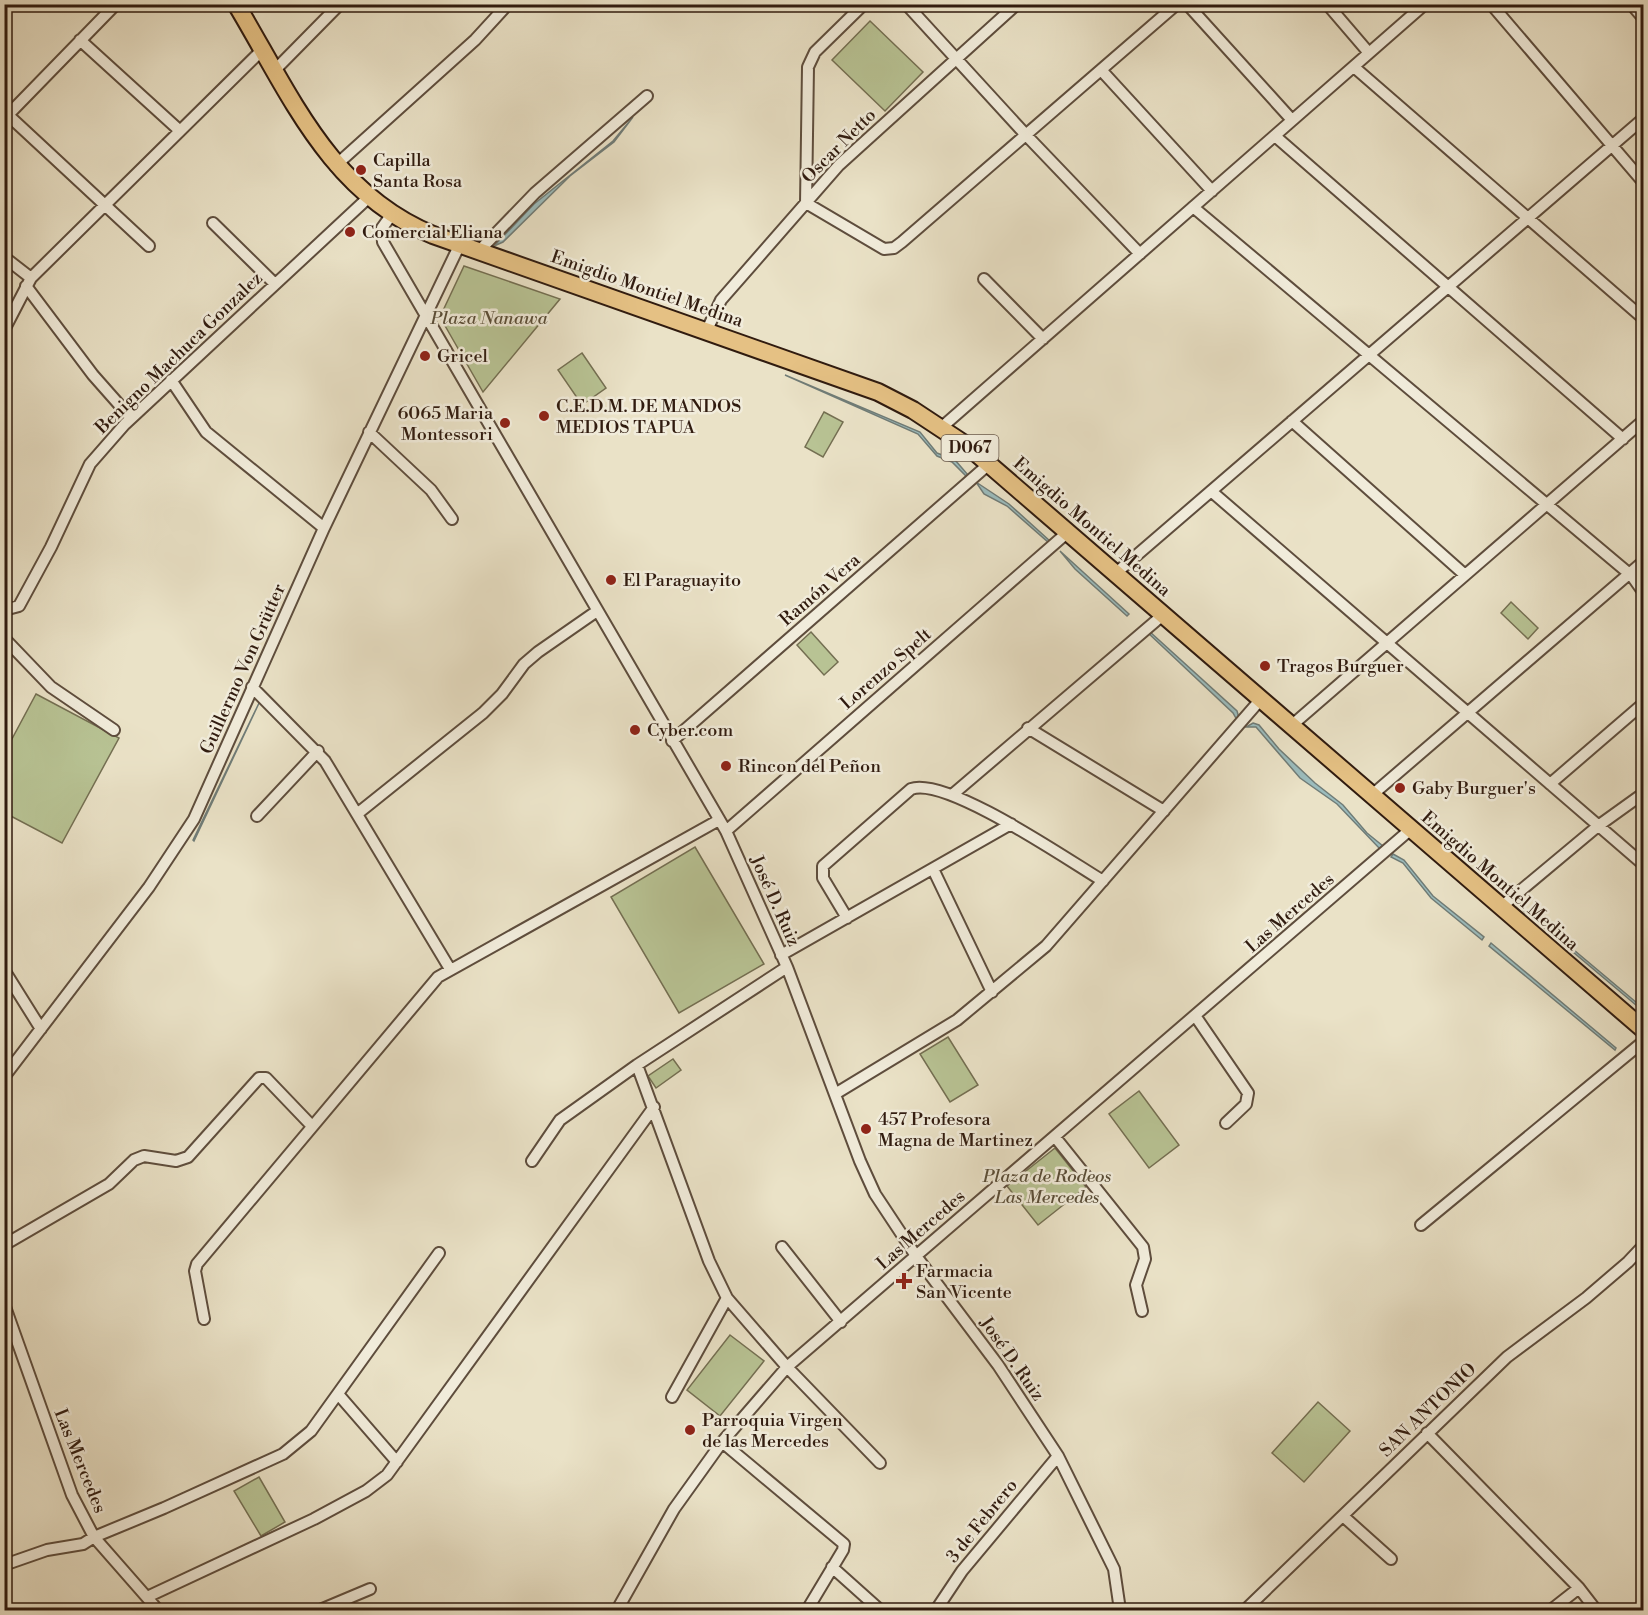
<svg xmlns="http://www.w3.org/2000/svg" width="1648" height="1615" font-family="'Libre Bodoni',serif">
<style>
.green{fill:#b8c394;stroke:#746f52;stroke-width:1.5}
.water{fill:#9bbcbd;stroke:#707c77;stroke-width:1.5}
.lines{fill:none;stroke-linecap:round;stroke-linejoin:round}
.minor-casing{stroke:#5e4d3d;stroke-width:14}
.primary-casing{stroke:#301b0f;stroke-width:20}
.minor{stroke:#f1ecdb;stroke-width:10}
.primary{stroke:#e5c184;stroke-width:16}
.poi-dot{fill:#8f2418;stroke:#f1ecdb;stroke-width:2}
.labels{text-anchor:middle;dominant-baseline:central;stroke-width:5;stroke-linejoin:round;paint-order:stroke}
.shield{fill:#f1ecdb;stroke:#6a5a4c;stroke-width:1.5}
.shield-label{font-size:16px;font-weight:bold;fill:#301b0f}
.street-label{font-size:18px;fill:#301b0f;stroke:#f1ecdb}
.poi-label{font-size:18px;fill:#301b0f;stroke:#f1ecdb;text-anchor:start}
.park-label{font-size:18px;font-style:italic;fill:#594d37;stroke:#f1ecdb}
</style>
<rect width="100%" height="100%" fill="#eae2c7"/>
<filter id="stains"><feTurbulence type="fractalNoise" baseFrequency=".00333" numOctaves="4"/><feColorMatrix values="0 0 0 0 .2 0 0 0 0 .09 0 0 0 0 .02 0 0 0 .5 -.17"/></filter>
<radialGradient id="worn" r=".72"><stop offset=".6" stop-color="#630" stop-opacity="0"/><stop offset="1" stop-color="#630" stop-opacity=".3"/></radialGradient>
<path class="green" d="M870,21l53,51 -38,39 -53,-51z
M464,266l96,33 -77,93 -43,-75z
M582,353l24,35 -24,17 -24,-35z
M824,412l19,10 -20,35 -18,-10z
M1511,602l27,26 -10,11 -27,-26z
M811,632l27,30 -14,13 -27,-30z
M36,694l83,44 -57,105 -57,-30v-61z
M695,847l69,117 -85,49 -68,-116z
M948,1037l30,48 -28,17 -30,-48z
M673,1059l8,11 -25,18 -8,-12z
M1139,1091l40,54 -30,23 -40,-54z
M1055,1148l31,39 -48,38 -31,-39z
M730,1335l34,26 -44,55 -33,-26z
M1318,1402l32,29 -46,51 -32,-29z
M259,1477l26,45 -24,14 -27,-45z"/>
<path class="water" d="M633,117l-19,25 -44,34 -67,66 -9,4 40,-42 79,-63z
M785,375l135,57 17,21 18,7 13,15 -2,1 -14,-14 -15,-6 -19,-22z
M976,482l33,22 41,37 -2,1 -41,-36 -23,-12z
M1060,551l69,63 -2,2 -52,-47z
M1149,631l88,80 2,7 -2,2 -4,-7 -86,-81z
M260,701l-66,140 -1,-1z
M1253,723l6,2 20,24 36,34 28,22 24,28 16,13 -3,3 -43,-45 -37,-26 -44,-51h-10z
M1393,854l11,6 29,36 51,41 -2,3 -51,-42 -28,-35 -12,-6z
M1524,908l119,100v3l-120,-101z
M1491,943l125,105 -1,2 -126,-104z"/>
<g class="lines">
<defs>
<path id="minor" d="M864,4l-49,48 -7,15 -2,136 78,46 10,-1 8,-6 275,-238
M906,4l120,131 114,119
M1187,4l105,116
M1327,4l42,49
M1491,4l153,179
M1631,4l13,15
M80,40l99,90
M1354,67l290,252
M275,70l65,-66
M1102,71l110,120
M9,116l140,130
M5,118l111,-114
M1275,136l348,303
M335,166l140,-126 33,-36
M1193,207l439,369 12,17
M392,214l-10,14 1,14 343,589 61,136 73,194 15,33 41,62 82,109 60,91 56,113 6,41
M213,223l62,61
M479,251l56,-58 112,-97
M4,257l27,21
M984,279l59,60
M26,286l67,89 38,43
M4,330l27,-52 232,-229
M707,330l14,-30 118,-135 178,-161
M171,380l35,52 118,96
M1292,421l173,154
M942,427l483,-423
M369,432l62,58 21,29
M1211,491l433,374
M1116,573l528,-455
M4,610l15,-4 32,-59 39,-83 35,-40 243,-226
M4,638l47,49 63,43
M252,687l73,74 125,208
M1291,726l353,-306
M1028,728l136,83
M672,741l317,-277
M1550,784l94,-81
M952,795l212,-181
M1372,795l272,-234
M357,814l126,-101 19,-19 22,-30 14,-12 59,-41
M257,816l61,-65
M726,831l342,-299
M933,869l59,123
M1501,907l97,-81 46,-33
M847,918l-24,-40v-12l88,-77c35,-13 157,71 192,92
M781,955l230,-131
M4,970l37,59
M1196,1017l52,76 -2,11 -20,19
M637,1065l72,196 18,37 60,69 93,96
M4,1077l145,-190 45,-68 130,-291 136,-284
M835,1094l122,-74 89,-74 215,-247
M1055,1137l88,110 2,12 -9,26 6,26
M532,1161l28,-41 77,-55 150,-98
M1421,1225l223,-184
M4,1245l105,-61 25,-24 10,-4 32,5 12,-4 71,-79h7l45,47
M782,1247l59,75
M4,1304l68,191 22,42 64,73
M204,1319l-9,-48 2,-7 241,-287 281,-157
M338,1394l59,68
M672,1397l55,-99
M1427,1433l152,155 17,22
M722,1442l122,102 -1,6 -36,60
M1343,1516l48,43
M4,1565l43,-15 36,-6 11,-7 70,-29 119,-54 28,-23 128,-178
M832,1567l48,43
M147,1597l167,-78 52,-28 21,-16 267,-368
M320,1610l50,-21
M617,1610l57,-101 48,-67 65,-75 624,-538
M936,1610l26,-39 96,-115
M1245,1610l262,-253 79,-59 42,-36 16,-17
M1551,1610l28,-22"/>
<path id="primary" d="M236,4c54,90 94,189 197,231l445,157 35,18 56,37 675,583"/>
</defs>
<use href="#minor" class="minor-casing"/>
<use href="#primary" class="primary-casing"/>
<use href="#minor" class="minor"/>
<use href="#primary" class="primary"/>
</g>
<g class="poi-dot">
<circle cx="361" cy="170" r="6"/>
<circle cx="350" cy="232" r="6"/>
<circle cx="425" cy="356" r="6"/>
<circle cx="544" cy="416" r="6"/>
<circle cx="505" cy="423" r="6"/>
<circle cx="611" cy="580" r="6"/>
<circle cx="1265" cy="666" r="6"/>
<circle cx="635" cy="730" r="6"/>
<circle cx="726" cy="766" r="6"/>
<circle cx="1400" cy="788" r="6"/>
<circle cx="866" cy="1129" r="6"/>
<path d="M901 1272h6v6h6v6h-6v6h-6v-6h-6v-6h6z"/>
<circle cx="690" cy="1430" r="6"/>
</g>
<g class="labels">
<rect class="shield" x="941.5" y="435" width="57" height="26" rx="4.5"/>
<g class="shield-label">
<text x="970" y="448">D067</text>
</g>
<g class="street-label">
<text transform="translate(839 146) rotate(-45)">Oscar Netto</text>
<text transform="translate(647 289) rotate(19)">Emigdio Montiel Medina</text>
<text transform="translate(179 353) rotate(-44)">Benigno Machuca Gonzalez</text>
<text transform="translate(1092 527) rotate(41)">Emigdio Montiel Medina</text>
<text transform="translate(820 590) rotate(-41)">Ramón Vera</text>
<text transform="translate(243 669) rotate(-66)">Guillermo Von Grütter</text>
<text transform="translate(886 669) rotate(-41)">Lorenzo Spelt</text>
<text transform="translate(1500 881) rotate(41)">Emigdio Montiel Medina</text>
<text transform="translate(775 901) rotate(66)">José D. Ruiz</text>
<text transform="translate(1290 913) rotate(-41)">Las Mercedes</text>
<text transform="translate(921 1230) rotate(-41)">Las Mercedes</text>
<text transform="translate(1012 1359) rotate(55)">José D. Ruiz</text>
<text transform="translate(1428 1410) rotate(-44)">SAN ANTONIO</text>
<text transform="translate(80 1461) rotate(68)">Las Mercedes</text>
<text transform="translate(982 1521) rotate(-51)">3 de Febrero</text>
</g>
<g class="poi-label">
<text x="373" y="160">Capilla<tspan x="373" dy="21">Santa Rosa</tspan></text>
<text x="362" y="232">Comercial Eliana</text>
<text x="437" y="356">Gricel</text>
<text x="556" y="406">C.E.D.M. DE MANDOS<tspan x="556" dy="21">MEDIOS TAPUA</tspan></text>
<text x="493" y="413" text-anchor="end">6065 Maria<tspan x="493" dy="21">Montessori</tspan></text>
<text x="623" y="580">El Paraguayito</text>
<text x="1277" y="666">Tragos Burguer</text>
<text x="647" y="730">Cyber.com</text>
<text x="738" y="766">Rincon del Peñon</text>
<text x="1412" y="788">Gaby Burguer's</text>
<text x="878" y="1119">457 Profesora<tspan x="878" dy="21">Magna de Martinez</tspan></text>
<text x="916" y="1271">Farmacia<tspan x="916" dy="21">San Vicente</tspan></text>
<text x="702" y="1420">Parroquia Virgen<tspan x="702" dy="21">de las Mercedes</tspan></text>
</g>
<g class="park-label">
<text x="489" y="318">Plaza Nanawa</text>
<text x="1047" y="1176">Plaza de Rodeos<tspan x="1047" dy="21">Las Mercedes</tspan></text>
</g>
</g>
<rect width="1648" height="1615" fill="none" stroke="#eae2c7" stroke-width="24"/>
<rect x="6" y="6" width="1636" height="1603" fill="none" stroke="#301b0f" stroke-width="3"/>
<rect x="12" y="12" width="1624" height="1591" fill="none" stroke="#301b0f" stroke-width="1.5"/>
<rect width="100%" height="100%" filter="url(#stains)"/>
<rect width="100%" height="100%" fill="url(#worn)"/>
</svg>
